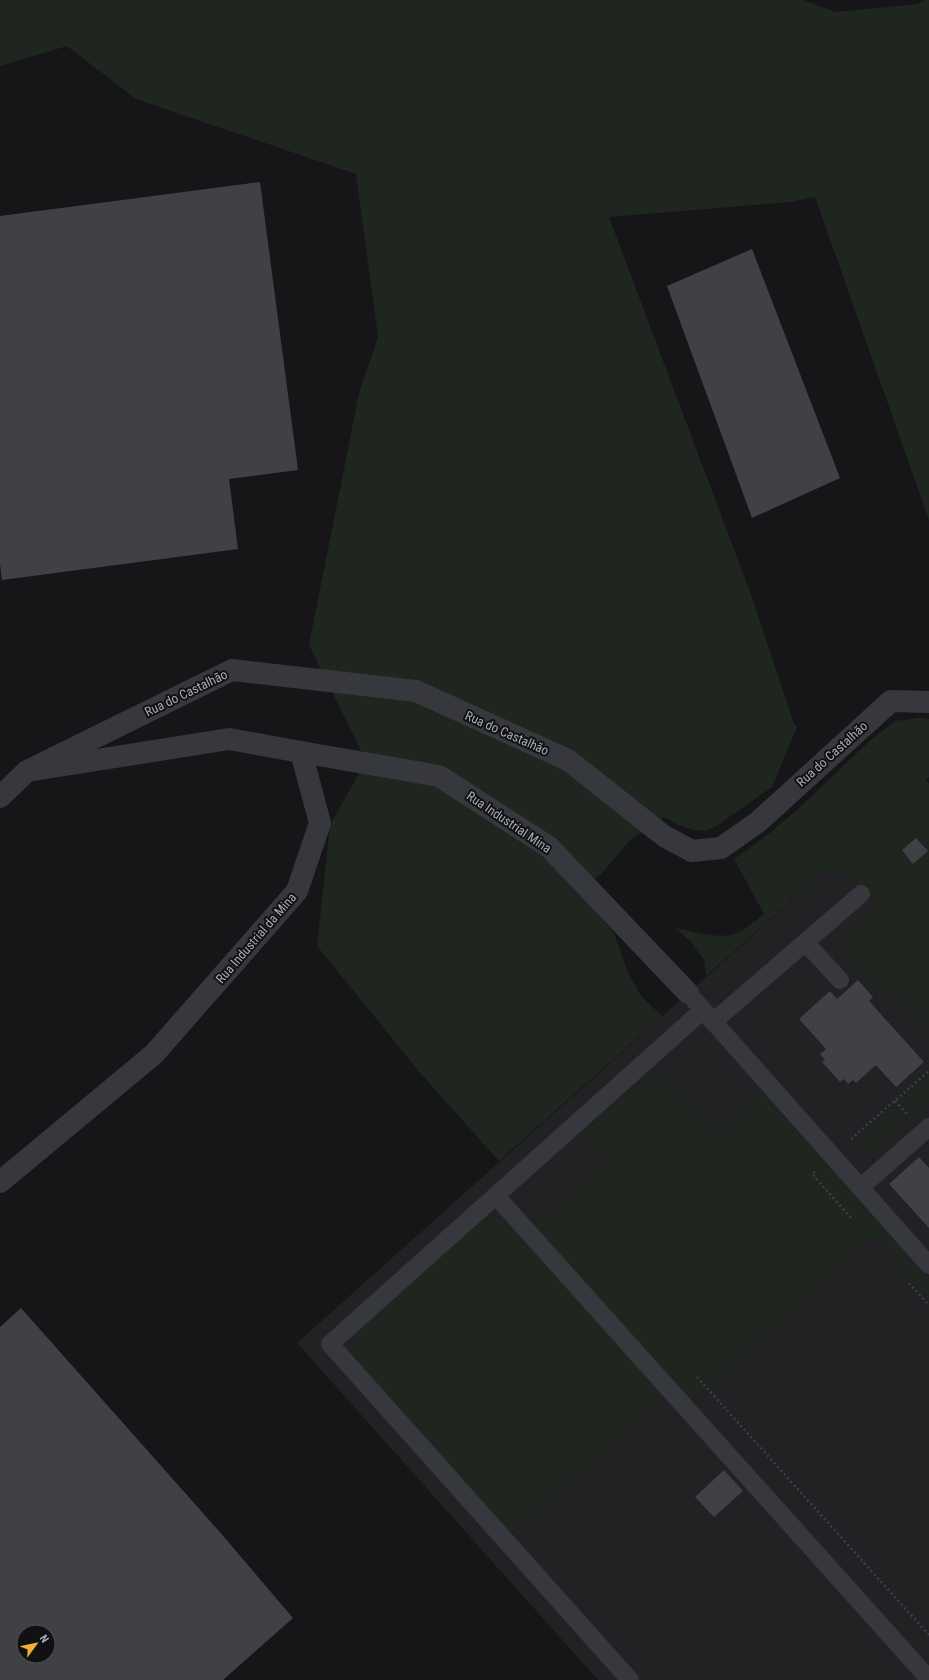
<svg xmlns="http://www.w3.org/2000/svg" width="929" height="1680" font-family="'Roboto Condensed',sans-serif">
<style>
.built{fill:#222225}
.green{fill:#1e261f}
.building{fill:#404145;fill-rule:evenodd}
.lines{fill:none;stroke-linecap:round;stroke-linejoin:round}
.path{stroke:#3d3f44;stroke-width:2.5;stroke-dasharray:2 3;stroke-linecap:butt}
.service{stroke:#37383d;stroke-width:18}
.minor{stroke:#37383d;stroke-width:22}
.labels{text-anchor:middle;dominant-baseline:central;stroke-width:4;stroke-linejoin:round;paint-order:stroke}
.street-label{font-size:13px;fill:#a8adb8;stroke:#111113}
</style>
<rect width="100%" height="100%" fill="#161618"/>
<path class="built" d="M827,869l102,1v810h-331l-301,-337z"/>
<path class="green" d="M0,0h803l33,12 82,-8 6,-4h5v520l-114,-323 -25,5 -181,15 141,375 44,132 3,3 -25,60 -54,38 -11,6 -14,-1 -14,-5 -14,-8 -36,24 -28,33 -23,17 36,42 14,40 14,24 20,19 -163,145 -77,-86 -105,-129 13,-121 36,-64 -57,-116 50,-252 19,-56 -22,-163 -220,-75 -69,-53 -67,20z
M919,718l10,1v58l-3,3 3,4v242l-32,-37 -11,10 -48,-54 42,-38 -26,-27 -27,-11 -121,107 -2,-16 -14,-19 -15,-13c17,3 37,10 55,7 12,-2 24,-13 34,-21l-30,-55 32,-23 32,-27 76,-72 21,-16z
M657,1069l60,67 30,-27 -4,-4 17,-15 169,189v20l-55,-62 -184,164 -155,-174 74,-66 -25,-28z
M929,1075v29l-15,13 -14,-17z
M894,1106l14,15 -33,30 -5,-6 -7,6 -8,-9z
M494,1217l8,2 8,5 154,172 -153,137 -150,-168c-9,-14 -9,-24 -1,-38l115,-102 8,-5z"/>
<path class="building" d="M260,182l38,288 -69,9 9,70 -236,31 -2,-16v-348z
M752,249l88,229 -88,40 -85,-232z
M916,838l12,13 -15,13 -11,-14z
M858,980l15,17 -4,4 55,61 -28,25 -20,-22 -20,18 -3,-3 -5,4 -4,-5 -4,3 -18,-20 3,-2 -5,-6 6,-5 -27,-30 31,-28 7,8z
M919,1157l10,11v60l-40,-44z
M21,1308l197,222 75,88 -70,62h-223v-353zM24,1632h24v24h-24z
M724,1470l19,21 -29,26 -19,-20z"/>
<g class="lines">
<path class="path" d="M895,1101l12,13
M851,1139l78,-68
M815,1172l-3,2 41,46
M909,1283l20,22
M697,1377l232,258"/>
<path class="service" d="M805,942l35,38
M695,1001l234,264
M713,1022l148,-128
M860,1188l69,-61
M496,1196l433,483
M630,1680l-300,-336 373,-334"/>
<path class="minor" d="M301,752l138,24 110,71 139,146
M27,771l205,-101 184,21 152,69 96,76 28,15 29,-3 37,-26 133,-121 38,1
M0,797l27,-26 202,-32 72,13 19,71 -23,68 -143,163 -154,128"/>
</g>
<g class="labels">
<g class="street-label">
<text transform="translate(186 693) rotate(-26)">Rua do Castalhão</text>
<text transform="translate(507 733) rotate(24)">Rua do Castalhão</text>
<text transform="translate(832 754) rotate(-42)">Rua do Castalhão</text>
<text transform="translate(509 822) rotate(34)">Rua Industrial Mina</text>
<text transform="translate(256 938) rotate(-49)">Rua Industrial da Mina</text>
</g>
</g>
<g transform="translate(36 1644) rotate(57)"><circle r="19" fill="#111113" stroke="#4d4f55"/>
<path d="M0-3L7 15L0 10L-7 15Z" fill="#f2b134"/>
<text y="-6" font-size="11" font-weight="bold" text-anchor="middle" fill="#a8adb8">N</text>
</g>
</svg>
